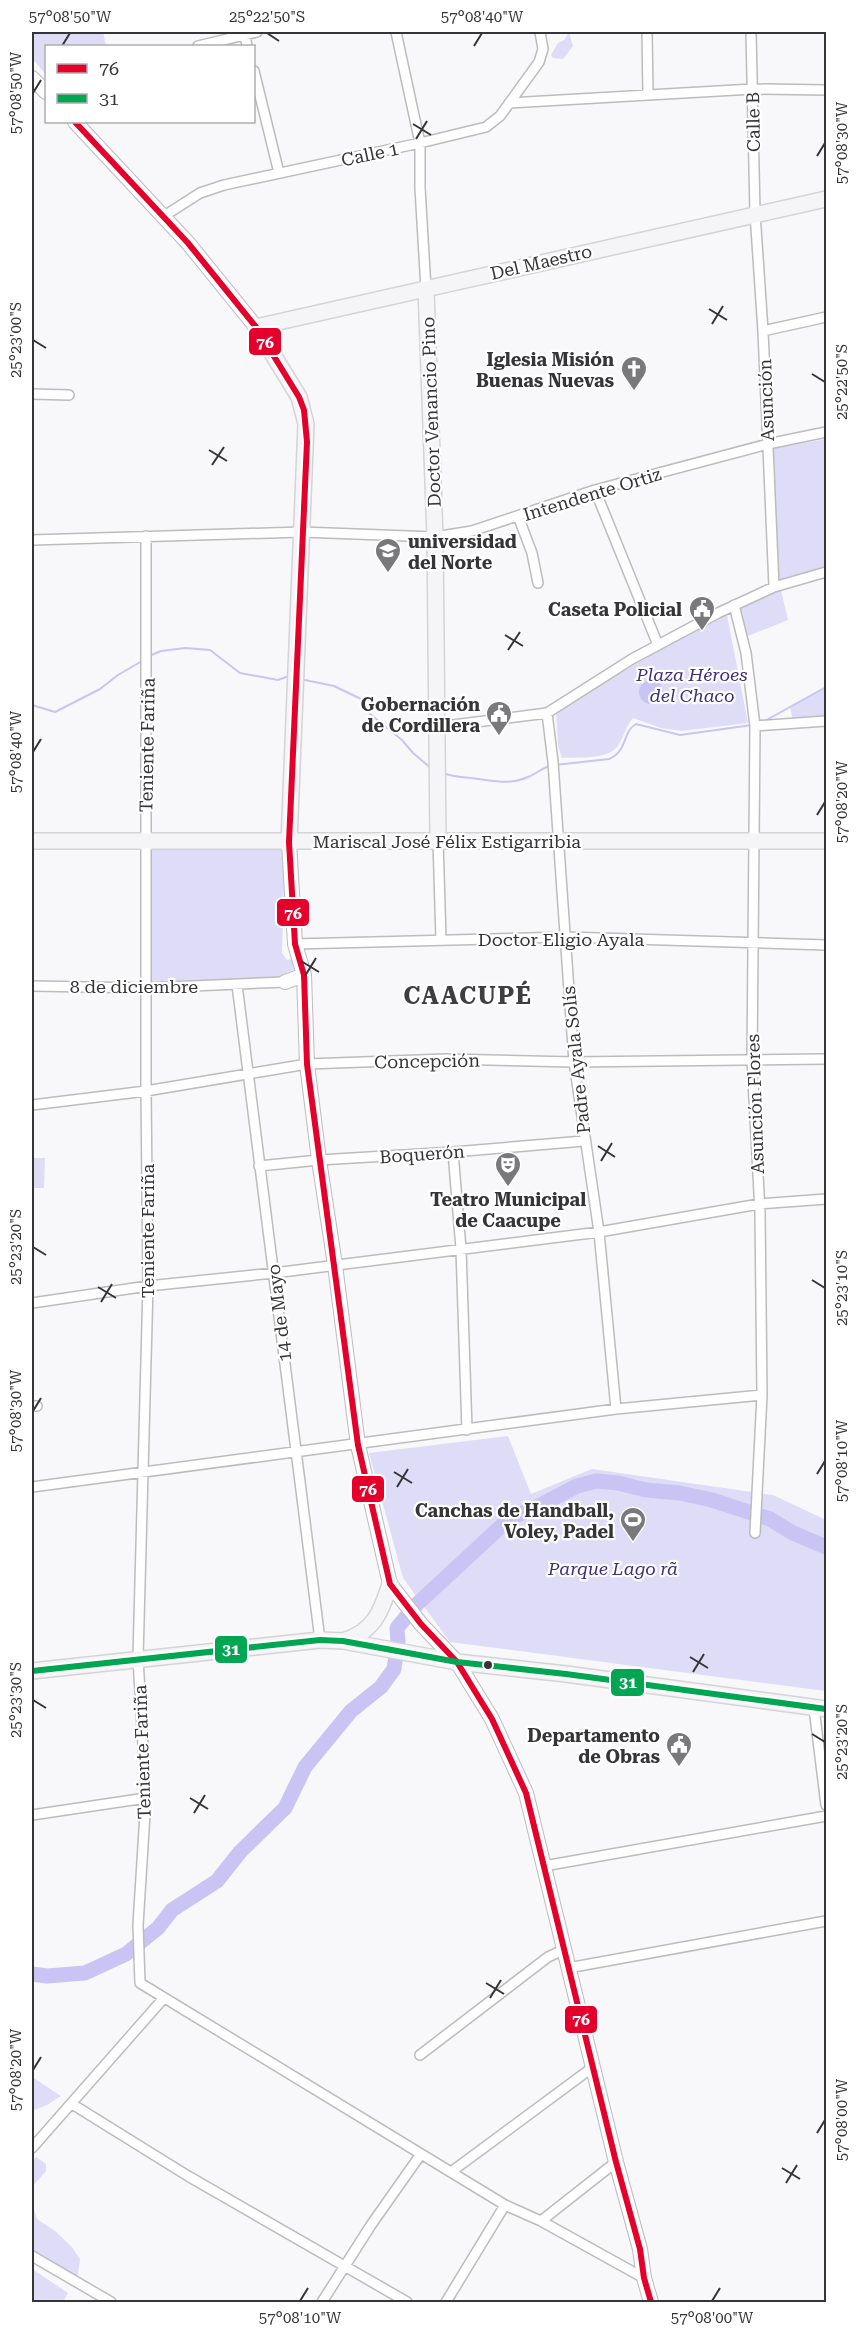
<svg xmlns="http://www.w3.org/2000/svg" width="858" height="2334" font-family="'Roboto Serif',serif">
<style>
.green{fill:#dedcf6}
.water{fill:#c9c4f3}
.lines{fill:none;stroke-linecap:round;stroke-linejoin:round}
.stream{stroke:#c9c4f3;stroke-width:2}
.river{stroke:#c9c4f3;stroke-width:15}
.street-casing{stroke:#bcbcbd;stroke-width:12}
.secondary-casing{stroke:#bcbcbd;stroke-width:16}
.primary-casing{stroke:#d4d4d5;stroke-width:18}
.street{stroke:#fefefe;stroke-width:9}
.secondary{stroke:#fefefe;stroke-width:14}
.primary{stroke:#f5f5f8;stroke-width:15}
.bus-1-casing{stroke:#fff;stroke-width:10}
.bus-2-casing{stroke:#fff;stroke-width:10}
.bus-1{stroke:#e4002b;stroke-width:6}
.bus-2{stroke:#00a651;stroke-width:6}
.ticks{fill:none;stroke:#353537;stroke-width:2}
.bus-dot{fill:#353537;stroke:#fff;stroke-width:2}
.labels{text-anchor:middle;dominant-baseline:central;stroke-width:4.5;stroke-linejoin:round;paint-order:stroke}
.street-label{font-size:18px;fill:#353537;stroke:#fff}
.poi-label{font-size:18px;font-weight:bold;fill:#353537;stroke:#fff;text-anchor:end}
.park-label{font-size:18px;font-style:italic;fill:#3e2d79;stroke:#fff}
.district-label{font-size:24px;font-weight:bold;letter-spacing:1.5px;fill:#3e3e42;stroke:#fff}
.line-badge{stroke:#fff;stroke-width:2}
.badge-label{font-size:16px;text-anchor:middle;font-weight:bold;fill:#fff}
.neatline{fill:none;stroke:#353537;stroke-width:2}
.ticks-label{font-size:15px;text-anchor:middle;fill:#353537}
</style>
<rect width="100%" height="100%" fill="#f8f8fb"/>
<path class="green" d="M32,32h71l3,14h-60v29l-14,-17z
M569,32l4,14 -10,13 -10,-1 -2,-3 7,-12 6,-3z
M826,439v128l-47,14 -7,-132z
M780,586l8,34 -45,18 -9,-33z
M727,615l21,108 -66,8 -21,-3 -28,-10c-8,9 -9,20 -16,29 -11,13 -39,10 -55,11l-4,-12 -2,-36 99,-57z
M826,687v34l-33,1 -3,-16z
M149,848h136l-3,105 5,7 10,-3 1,10 -24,12 -123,5z
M32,1158h13l-1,30h-12z
M508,1436l23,58 61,-25 181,26 53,25v171l-376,-49 -47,-64 -34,-125z
M32,2077l29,19 -14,9 -15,6z
M36,2157l10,7v7l-14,16v-25z
M32,2203l5,16 18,12 17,16 8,12 -3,21 -45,-29z
M32,2269l36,24 -5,9h-31z"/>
<path class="water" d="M639 692a12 12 0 1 1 24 0a12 12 0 1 1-24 0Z"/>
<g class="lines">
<path class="stream" d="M149,656l12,-5 24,-3 25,2 30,23 38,7 11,-4
M300,679l34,7 27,13 9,15 32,26 11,13 19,16
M32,705l23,7 45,-23 18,-14 24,-14
M763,722l63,-35
M555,765l54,-6c19,-8 13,-27 27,-35l44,11 72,-10
M443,773c10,4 18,4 28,5 20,2 37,8 57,-1 8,-3 13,-8 21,-11"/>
<path class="river" d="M32,1974l15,2 38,-3 41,-19 32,-26 14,-18 45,-29 23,-29 45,-44 20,-41 46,-56 30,-24 13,-18 4,-27 -1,-14 18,-22 95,-88 25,-10 42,-22 19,-5 22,2 28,7 34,3 32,7 58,19 23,14 33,14"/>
<defs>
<path id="street" d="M396,32l24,111v45l6,101
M647,32l1,63
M751,32l4,181 8,118 11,256
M245,35l2,11
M198,46l59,-14
M254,71l25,102
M509,103l244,-14 73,1
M164,216l36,-23 24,-8 196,-42 66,-16 14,-11 39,-54 4,-13 -3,-17
M763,331l63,-14
M32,394l37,1
M595,490l63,155
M518,516l14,37 6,30
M146,536v555l2,195 -10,372 8,140 -8,127 2,58 365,222 36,16 103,57
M32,540l270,-8 133,5 37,-6 123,-41 173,-46 58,-12
M734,605l12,48 9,73 -3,335 8,151 2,183 -7,138
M547,713l6,49 21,300 25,170 17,177
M755,726l71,-5
M437,727l110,-14 85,-54 86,-46 56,-26 52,-15
M438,840l3,100
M295,944l270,-7 261,8
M237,985l83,655
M32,986l114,2 139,-6
M32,1105l114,-14 161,-27 140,-5 127,3 252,-3
M453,1152l8,97 6,181
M259,1166l60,-6 134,-8 131,-11
M32,1303l116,-17 126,-13 325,-41 160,-28 67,-5
M32,1406h5
M32,1487l584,-78 146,-14
M814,1708l12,97
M32,1815l114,-17
M544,1866l282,-50
M568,1968l258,-47
M420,2055l128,-98 15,-7
M72,2104l116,72 219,126
M32,2148l131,-149
M451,2172l142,-105
M541,2221l75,-59
M32,2256l79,46
M322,2302l49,-77 50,-71
M446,2302l59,-97"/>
<path id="secondary" d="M32,78l14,14
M75,122l113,121 68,84
M289,842l6,102 9,31 3,89 12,96 16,105 23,180 32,139 31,40 36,38 35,57 34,74 90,369 24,87 4,29 7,24
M285,982l19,-7"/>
<path id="primary" d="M426,289l9,248 3,303
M32,841c264,0 529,1 794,0
M289,842l17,-418 -7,-27 -43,-70 570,-128
M343,1641c30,-9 38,-28 47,-57
M32,1671l288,-31 23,1 114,21 109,12 260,35"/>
</defs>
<use href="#street" class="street-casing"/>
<use href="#secondary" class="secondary-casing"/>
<use href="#primary" class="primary-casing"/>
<use href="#street" class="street"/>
<use href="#secondary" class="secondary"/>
<use href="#primary" class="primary"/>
<defs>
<path id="bus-1" d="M75,122l113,121 68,84 43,70 5,13 3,32 -18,400 6,102 9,31 3,89 51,381 32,139 31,40 36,38 35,57 34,74 90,369 24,87 4,29 7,24"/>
<path id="bus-2" d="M32,1671l288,-31 23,1 114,21 109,12 260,35"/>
</defs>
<use href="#bus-1" class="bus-1-casing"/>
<use href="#bus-2" class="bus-2-casing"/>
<use href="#bus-1" class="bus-1"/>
<use href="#bus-2" class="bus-2"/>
</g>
<path class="ticks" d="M267,33l12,8M62,46l8,-13M474,46l8,-13M33,93l8,-13M413,124l18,11M416,139l11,-18M817,156l8,-13M709,309l18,11M712,324l11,-18M33,340l13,8M812,374l13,8M209,450l18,11M212,465l12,-18M505,635l18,11M508,650l12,-18M33,752l8,-13M817,815l8,-13M301,961l18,11M305,976l11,-18M598,1146l17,11M601,1161l11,-18M33,1247l13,8M812,1280l13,8M98,1287l18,11M101,1302l11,-18M33,1411l8,-13M394,1472l18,11M817,1474l8,-13M397,1487l11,-18M690,1657l18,11M693,1672l11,-18M33,1700l13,8M812,1734l13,8M190,1798l18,11M194,1813l11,-18M486,1983l18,11M490,1998l11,-18M33,2070l8,-13M817,2133l8,-13M782,2168l18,11M786,2183l11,-18M300,2301l8,-13M712,2301l8,-13"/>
<defs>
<symbol id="church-pin" viewBox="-11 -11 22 30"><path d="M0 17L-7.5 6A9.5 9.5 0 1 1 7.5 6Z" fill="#79797c" stroke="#fff"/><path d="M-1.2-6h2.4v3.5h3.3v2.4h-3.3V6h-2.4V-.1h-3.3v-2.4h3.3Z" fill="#fff"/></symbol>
<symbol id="university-pin" viewBox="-11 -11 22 30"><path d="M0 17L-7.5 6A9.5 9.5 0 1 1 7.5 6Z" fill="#79797c" stroke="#fff"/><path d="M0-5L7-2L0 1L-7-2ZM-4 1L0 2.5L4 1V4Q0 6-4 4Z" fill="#fff"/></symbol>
<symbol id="civic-pin" viewBox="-11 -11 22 30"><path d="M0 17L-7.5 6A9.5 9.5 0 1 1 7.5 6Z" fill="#79797c" stroke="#fff"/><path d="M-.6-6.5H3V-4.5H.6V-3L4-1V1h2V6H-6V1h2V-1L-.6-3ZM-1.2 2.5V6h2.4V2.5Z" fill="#fff"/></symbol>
<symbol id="theatre-pin" viewBox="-11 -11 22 30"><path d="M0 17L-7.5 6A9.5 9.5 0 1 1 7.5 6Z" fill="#79797c" stroke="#fff"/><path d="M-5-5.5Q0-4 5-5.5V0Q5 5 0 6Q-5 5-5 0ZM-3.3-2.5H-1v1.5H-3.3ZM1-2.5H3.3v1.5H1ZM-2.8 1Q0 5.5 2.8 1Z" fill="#fff"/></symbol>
<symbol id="stadium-pin" viewBox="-11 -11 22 30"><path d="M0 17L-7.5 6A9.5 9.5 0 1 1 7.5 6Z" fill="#79797c" stroke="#fff"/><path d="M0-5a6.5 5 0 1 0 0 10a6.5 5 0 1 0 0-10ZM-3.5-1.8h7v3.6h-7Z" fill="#fff"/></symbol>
</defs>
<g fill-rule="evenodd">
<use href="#church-pin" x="619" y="354" width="30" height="40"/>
<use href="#university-pin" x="373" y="536" width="30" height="40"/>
<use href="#civic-pin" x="687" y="594" width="30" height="40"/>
<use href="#civic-pin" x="484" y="699" width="30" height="40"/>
<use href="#theatre-pin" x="493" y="1150" width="30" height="40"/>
<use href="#stadium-pin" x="618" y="1505" width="30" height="40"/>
<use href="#civic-pin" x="664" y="1730" width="30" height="40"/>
</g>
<circle class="bus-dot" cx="488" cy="1665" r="5"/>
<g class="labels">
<g class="street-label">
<text transform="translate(753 122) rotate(-91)">Calle B</text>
<text transform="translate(370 154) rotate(-12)">Calle 1</text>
<text transform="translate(541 262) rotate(-13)">Del Maestro</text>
<text transform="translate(766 400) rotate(-92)">Asunción</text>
<text transform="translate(431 412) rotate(-92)">Doctor Venancio Pino</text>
<text transform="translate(592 494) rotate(-17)">Intendente Ortiz</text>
<text transform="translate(147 745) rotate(-89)">Teniente Fariña</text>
<text x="447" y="841">Mariscal José Félix Estigarribia</text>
<text x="561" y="939">Doctor Eligio Ayala</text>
<text x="134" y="986">8 de diciembre</text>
<text transform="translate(576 1060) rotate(-96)">Padre Ayala Solís</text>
<text transform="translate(427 1061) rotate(-1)">Concepción</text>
<text transform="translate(755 1104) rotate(-92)">Asunción Flores</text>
<text transform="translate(422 1154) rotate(-4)">Boquerón</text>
<text transform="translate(147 1231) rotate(-90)">Teniente Fariña</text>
<text transform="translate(279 1313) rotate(-97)">14 de Mayo</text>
<text transform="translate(142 1752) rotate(-92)">Teniente Fariña</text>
</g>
<g class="poi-label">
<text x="614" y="359">Iglesia Misión<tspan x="614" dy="21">Buenas Nuevas</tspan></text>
<text x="408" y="541" text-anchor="start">universidad<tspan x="408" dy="21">del Norte</tspan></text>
<text x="682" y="609">Caseta Policial</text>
<text x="480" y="704">Gobernación<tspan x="480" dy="21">de Cordillera</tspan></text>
<text x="508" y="1199" text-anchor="middle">Teatro Municipal<tspan x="508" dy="21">de Caacupe</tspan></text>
<text x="614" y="1510">Canchas de Handball,<tspan x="614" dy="21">Voley, Padel</tspan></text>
<text x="660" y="1735">Departamento<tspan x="660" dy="21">de Obras</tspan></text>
</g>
<g class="park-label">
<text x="692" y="674">Plaza Héroes<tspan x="692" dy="21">del Chaco</tspan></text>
<text x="613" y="1568">Parque Lago rã</text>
</g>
<g class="district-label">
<text x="468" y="996">CAACUPÉ</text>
</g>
</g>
<g class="line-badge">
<rect x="248" y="327" width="34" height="29" rx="6" fill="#e4002b"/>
<rect x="276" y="898" width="34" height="29" rx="6" fill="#e4002b"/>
<rect x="351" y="1475" width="34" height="28" rx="6" fill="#e4002b"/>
<rect x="214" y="1635" width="34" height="29" rx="6" fill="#00a651"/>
<rect x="610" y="1668" width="35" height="29" rx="6" fill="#00a651"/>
<rect x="564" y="2005" width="34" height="29" rx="6" fill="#e4002b"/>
</g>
<g class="badge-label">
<text x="265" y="348">76</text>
<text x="293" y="919">76</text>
<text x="368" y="1495">76</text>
<text x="231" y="1655">31</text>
<text x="628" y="1688">31</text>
<text x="581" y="2025">76</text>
</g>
<rect width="858" height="2334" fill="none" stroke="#ffffff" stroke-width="66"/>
<rect x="45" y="45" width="210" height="78" fill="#ffffff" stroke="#aeaeaf" stroke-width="1.5"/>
<rect x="57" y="64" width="30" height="9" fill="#e4002b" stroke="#aeaeaf" stroke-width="1.5"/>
<text x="99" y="75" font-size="18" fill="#353537">76</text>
<rect x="57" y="94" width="30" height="9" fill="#00a651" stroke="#aeaeaf" stroke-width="1.5"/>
<text x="99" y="105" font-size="18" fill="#353537">31</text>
<rect x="33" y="33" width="792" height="2268" class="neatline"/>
<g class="ticks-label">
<text x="70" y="22">57°08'50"W</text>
<text x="267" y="22">25°22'50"S</text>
<text x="482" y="22">57°08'40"W</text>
<text transform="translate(16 93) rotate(-90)" y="5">57°08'50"W</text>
<text transform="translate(842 143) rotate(-90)" y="5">57°08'30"W</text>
<text transform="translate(16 340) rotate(-90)" y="5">25°23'00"S</text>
<text transform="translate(842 382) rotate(-90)" y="5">25°22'50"S</text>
<text transform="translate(16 752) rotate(-90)" y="5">57°08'40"W</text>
<text transform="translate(842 802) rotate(-90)" y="5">57°08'20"W</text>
<text transform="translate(16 1247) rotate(-90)" y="5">25°23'20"S</text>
<text transform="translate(842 1288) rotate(-90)" y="5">25°23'10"S</text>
<text transform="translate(16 1411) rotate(-90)" y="5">57°08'30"W</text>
<text transform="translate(842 1461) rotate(-90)" y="5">57°08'10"W</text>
<text transform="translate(16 1700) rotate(-90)" y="5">25°23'30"S</text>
<text transform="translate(842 1742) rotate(-90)" y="5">25°23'20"S</text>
<text transform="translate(16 2070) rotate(-90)" y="5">57°08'20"W</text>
<text transform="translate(842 2120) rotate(-90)" y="5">57°08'00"W</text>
<text x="300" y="2323">57°08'10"W</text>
<text x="712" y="2323">57°08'00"W</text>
</g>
</svg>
